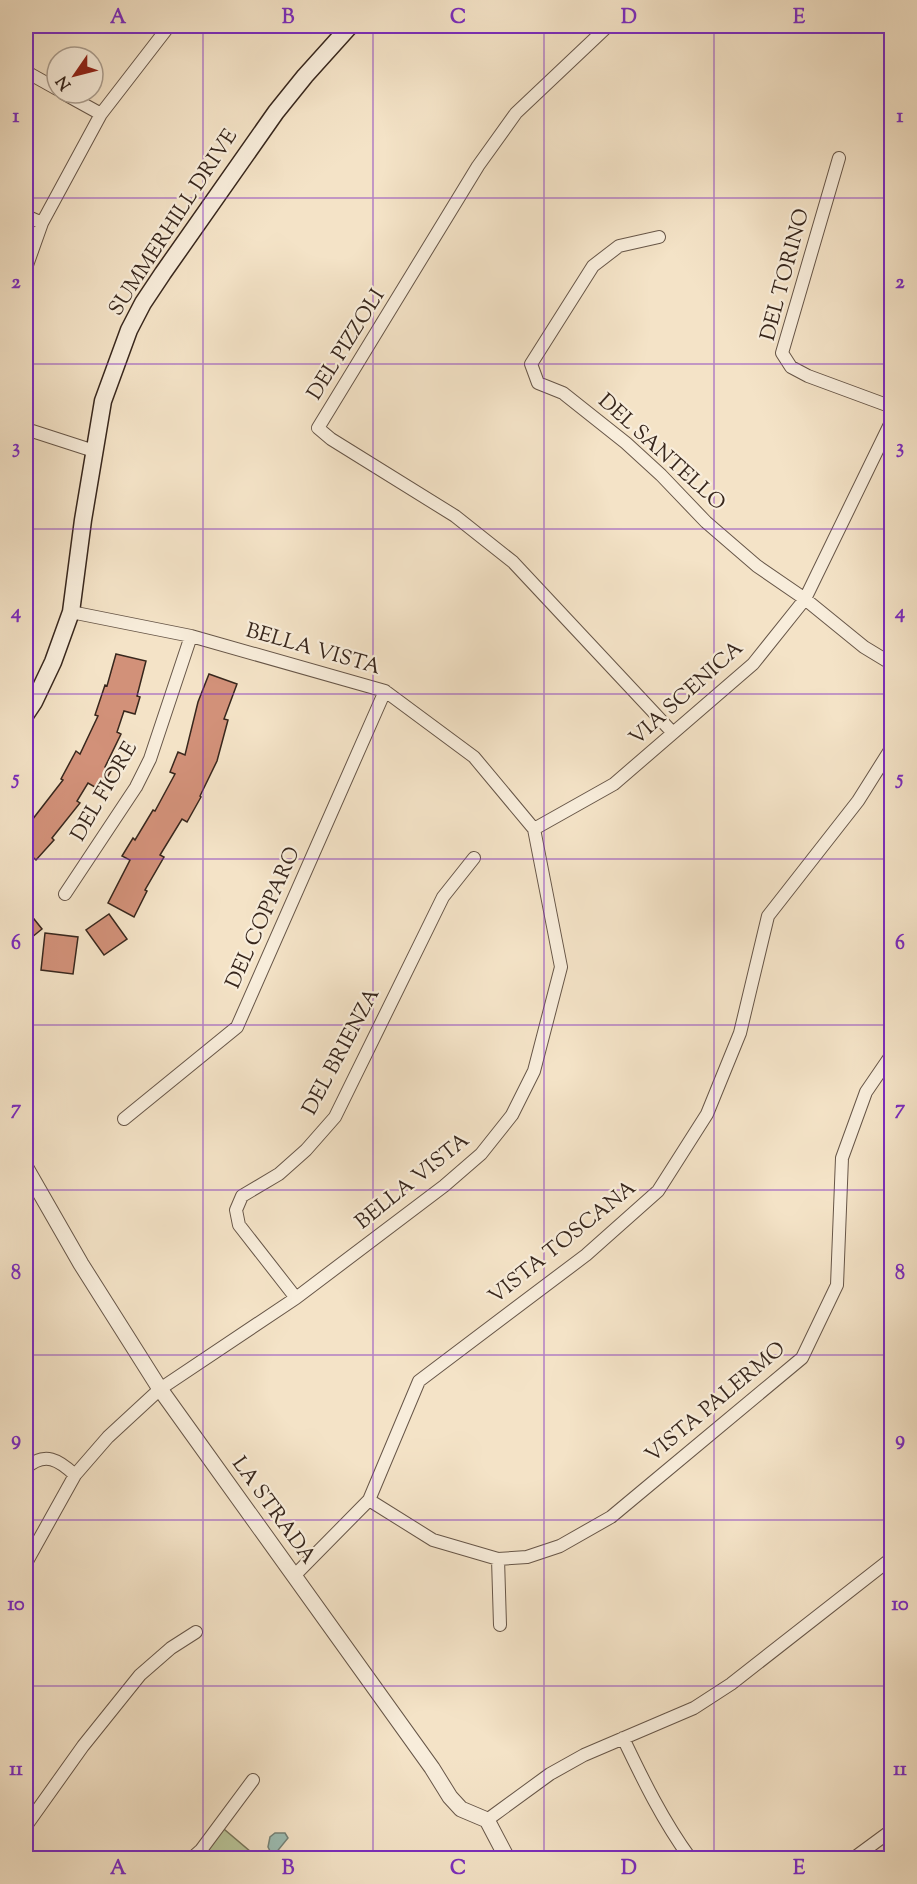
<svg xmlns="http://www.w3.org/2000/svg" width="917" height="1884" font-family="'Sorts Mill Goudy',serif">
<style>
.green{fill:#b8c498;stroke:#78765a;stroke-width:1.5}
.water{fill:#9cbeb4;stroke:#748278;stroke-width:1.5}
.building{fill:#d29179;stroke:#38271d;stroke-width:1.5}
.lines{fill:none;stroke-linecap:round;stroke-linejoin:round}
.minor-casing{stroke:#675648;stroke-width:14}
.tertiary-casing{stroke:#675648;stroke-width:17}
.secondary-casing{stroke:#38271d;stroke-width:19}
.minor{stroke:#f8eddb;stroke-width:12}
.tertiary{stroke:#f8eddb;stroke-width:15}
.secondary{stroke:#f8eddb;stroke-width:16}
.grid{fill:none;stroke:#7b2cbf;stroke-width:1.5;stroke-opacity:0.55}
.labels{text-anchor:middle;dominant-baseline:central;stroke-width:4.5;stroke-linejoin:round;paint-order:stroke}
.street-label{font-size:21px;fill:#38271d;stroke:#f8eddb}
.neatline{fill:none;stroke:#7b2cbf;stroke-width:2}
.grid-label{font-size:20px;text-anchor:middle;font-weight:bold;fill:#7b2cbf}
</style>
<rect width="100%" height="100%" fill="#f4e3c7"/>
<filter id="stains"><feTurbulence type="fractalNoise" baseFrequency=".00333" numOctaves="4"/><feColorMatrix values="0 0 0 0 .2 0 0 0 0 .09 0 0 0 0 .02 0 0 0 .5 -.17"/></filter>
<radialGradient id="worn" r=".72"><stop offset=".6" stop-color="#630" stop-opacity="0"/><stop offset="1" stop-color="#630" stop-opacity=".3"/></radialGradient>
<path class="green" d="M218,1824l40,34h-71z"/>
<path class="water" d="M275,1833h10l3,5 -13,16 -4,-1 -3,-6 2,-10z"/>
<path class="building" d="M116,654l30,7 -9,35 3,1 -5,17 -11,-3 -7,21 4,2 -16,33 6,4 -11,19 -12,-7 -11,18 3,2 -28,35 2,2 -18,20 -10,-9v-37l6,6 31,-40 -2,-1 15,-28 4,3 18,-38 -3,-1 10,-30 2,1z
M209,674l28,10 -13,35 4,1 -11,41 -17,35 1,1 -14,25 -5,-3 -22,36 4,2 -19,33 2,1 -13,26 -26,-14 22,-43 -8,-4 11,-18 2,2 18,-30 2,1 20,-37 -5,-2 8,-20 7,3 13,-53z
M26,909l16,20 -16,13z
M109,914l18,25 -23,16 -18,-25z
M45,933l33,4 -5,37 -32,-4z"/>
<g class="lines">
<defs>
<path id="minor" d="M608,26l-92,87 -38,53 -160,262 13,11 124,77 58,46 160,171
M26,74l6,1 25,14
M63,93l38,21
M839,158l-57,195 9,14 17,9 84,31
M26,216l16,7
M659,237l-40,9 -26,20 -62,98 7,19 25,10 63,50 35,32 45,47 51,44 48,33 59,48 28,17
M26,268l16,-45 59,-109 68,-88
M26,429l68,22
M534,829l80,-45 139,-120 52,-65 87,-179
M65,894l71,-107 14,-28 41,-123
M124,1119l113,-92 148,-336
M296,1298l-57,-73 -3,-15 6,-14 37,-22 27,-24 29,-33 108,-220 31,-39
M26,1468c19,-17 33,-8 49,7
M369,1500l64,40 65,19 29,-2 33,-11 51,-29 191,-159 35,-73 5,-127 24,-66 26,-38
M498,1559l2,66
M26,1563l49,-88 33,-38 52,-48 136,-91 148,-112 37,-32 31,-39 22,-44 27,-104 -27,-138 -60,-72 -89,-66 -194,-55 -120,-24
M294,1576l75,-76 50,-119 167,-126 72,-64 49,-77 33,-81 28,-117 90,-115 34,-54
M623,1738c20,42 40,83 67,120
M487,1820l63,-46 34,-19 110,-47 37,-24 161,-126
M26,1826l57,-80 57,-71 31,-27 25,-16
M192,1858l9,-8 52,-70
M854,1858l38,-28"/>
<path id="tertiary" d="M26,1168l55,96 79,125 272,379 18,29 11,12 26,11 20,38"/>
<path id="secondary" d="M26,714l8,-12 19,-40 18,-50 12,-92 20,-119 26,-71 14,-27 20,-30 113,-161 29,-36 45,-50"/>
</defs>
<use href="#minor" class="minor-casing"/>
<use href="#tertiary" class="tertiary-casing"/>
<use href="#secondary" class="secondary-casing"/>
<use href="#minor" class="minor"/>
<use href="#tertiary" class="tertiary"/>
<use href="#secondary" class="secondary"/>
</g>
<path class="grid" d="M203,26v1832M373,26v1832M544,26v1832M714,26v1832M26,198h866M26,364h866M26,529h866M26,694h866M26,859h866M26,1025h866M26,1190h866M26,1355h866M26,1520h866M26,1686h866"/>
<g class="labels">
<g class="street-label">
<text transform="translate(174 223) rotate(-57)">SUMMERHILL DRIVE</text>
<text transform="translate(786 275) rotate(-75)">DEL TORINO</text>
<text transform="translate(347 345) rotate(-58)">DEL PIZZOLI</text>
<text transform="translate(661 453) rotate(42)">DEL SANTELLO</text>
<text transform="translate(313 650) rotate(16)">BELLA VISTA</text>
<text transform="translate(687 694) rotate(-42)">VIA SCENICA</text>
<text transform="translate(105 792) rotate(-60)">DEL FIORE</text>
<text transform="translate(264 918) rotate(-66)">DEL COPPARO</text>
<text transform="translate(342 1052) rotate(-62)">DEL BRIENZA</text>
<text transform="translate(413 1182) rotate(-39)">BELLA VISTA</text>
<text transform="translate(563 1243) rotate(-39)">VISTA TOSCANA</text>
<text transform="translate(716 1403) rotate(-40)">VISTA PALERMO</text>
<text transform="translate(273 1511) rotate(54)">LA STRADA</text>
</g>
</g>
<rect width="917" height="1884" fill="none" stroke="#f4e3c7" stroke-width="66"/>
<g transform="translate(75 75) rotate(235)"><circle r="28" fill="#f8eddb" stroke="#ab9e8f" stroke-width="1.5"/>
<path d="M0-4.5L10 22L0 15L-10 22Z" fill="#8f2418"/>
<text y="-9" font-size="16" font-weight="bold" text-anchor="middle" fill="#38271d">N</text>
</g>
<rect x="33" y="33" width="851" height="1818" class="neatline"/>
<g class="grid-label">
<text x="118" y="23">A</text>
<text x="288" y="23">B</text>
<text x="458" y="23">C</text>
<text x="629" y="23">D</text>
<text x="799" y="23">E</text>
<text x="16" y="122">1</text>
<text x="900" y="122">1</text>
<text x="16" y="288">2</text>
<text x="900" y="288">2</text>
<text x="16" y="453">3</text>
<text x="900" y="453">3</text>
<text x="16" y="618">4</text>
<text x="900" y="618">4</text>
<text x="16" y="784">5</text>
<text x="900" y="784">5</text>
<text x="16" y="949">6</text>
<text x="900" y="949">6</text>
<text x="16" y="1114">7</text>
<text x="900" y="1114">7</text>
<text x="16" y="1279">8</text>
<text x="900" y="1279">8</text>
<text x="16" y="1445">9</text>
<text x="900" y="1445">9</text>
<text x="16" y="1610">10</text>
<text x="900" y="1610">10</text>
<text x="16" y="1775">11</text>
<text x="900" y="1775">11</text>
<text x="118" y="1874">A</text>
<text x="288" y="1874">B</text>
<text x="458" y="1874">C</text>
<text x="629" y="1874">D</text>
<text x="799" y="1874">E</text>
</g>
<rect width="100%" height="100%" filter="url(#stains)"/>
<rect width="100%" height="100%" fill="url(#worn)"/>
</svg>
